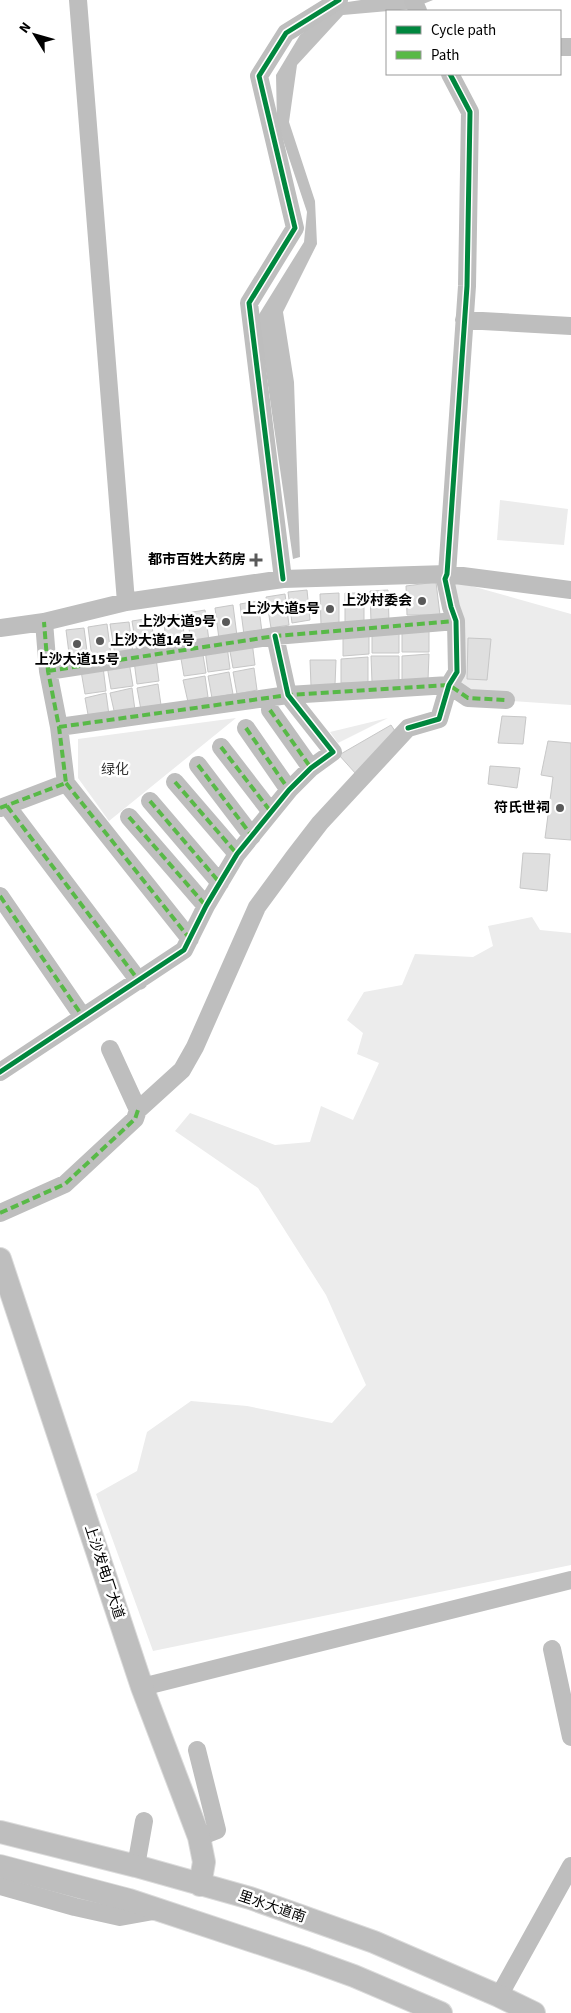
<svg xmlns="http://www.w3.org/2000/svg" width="571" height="2013" font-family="'Source Sans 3','Noto Sans SC',sans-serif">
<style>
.green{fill:#ececec}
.water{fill:#bfbfbf}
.building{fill:#dfdfdf;stroke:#c7c7c7}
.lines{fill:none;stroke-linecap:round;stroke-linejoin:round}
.major-casing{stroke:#dbdbdb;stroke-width:24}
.minor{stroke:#bebebe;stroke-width:18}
.major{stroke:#bebebe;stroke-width:22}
.quiet{stroke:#58b947;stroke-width:4;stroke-dasharray:8 4;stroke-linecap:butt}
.cycleway-casing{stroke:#fff;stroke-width:8}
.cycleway{stroke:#00873e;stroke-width:5}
.poi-dot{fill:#595959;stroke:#fff;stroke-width:2}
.labels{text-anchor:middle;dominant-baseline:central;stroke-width:5;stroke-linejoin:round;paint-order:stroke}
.poi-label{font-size:14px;font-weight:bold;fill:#000;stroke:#fff;text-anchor:end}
.park-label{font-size:14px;fill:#333;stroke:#fff}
.street-label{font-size:14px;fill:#000;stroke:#fff}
</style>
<rect width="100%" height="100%" fill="#fff"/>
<path class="green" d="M500,500l68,9 -4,36 -67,-5z
M450,580l121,34v91l-103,-7 -19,-13z
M236,718l-127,103 -31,-43v-39z
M388,718l-50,25 -8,-11z
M532,917l8,13 31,3v632l-418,86 -57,-157 41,-23 10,-39 44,-31 56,5 85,17 34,-38 -40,-90 -68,-107 -83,-57 15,-18 85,32 35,-3 11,-36 32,14 26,-57 -22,-9 6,-21 -16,-13 17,-28 38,-7 13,-31 58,3 20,-11 -5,-20z"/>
<path class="water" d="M361,0h72l-22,9 -68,6 -46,50 -8,57 26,79 2,43 -34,68 11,70 6,175 -7,2 -35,-243 46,-74 3,-30 -30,-90 -1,-47 24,-40 41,-32z"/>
<path class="building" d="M436,582l4,33h-33l-1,-29z
M307,590l3,30 -18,3 -4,-31z
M388,590l1,31 -18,1 -1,-31z
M339,593v32h-18l-1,-31z
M345,593h19v31h-19z
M285,594l4,31 -18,3 -5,-31z
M258,601l4,31 -18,3 -4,-31z
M233,605l4,31 -18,3 -4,-31z
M205,610l4,31 -18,3 -4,-31z
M182,614l3,31 -18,3 -4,-32z
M151,618l4,31 -18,3 -5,-31z
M129,622l4,30 -18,3 -5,-31z
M107,624l4,31 -19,3 -4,-31z
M429,626v26h-27v-24z
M399,627v26h-27v-24z
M84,628l4,31 -18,2 -4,-31z
M369,630v24l-26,2v-24z
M468,638l23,1 -4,41 -20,-1z
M252,642l3,23 -22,3 -4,-22z
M227,646l3,23 -22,3 -3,-22z
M202,649l4,24 -22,3 -4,-23z
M429,654l-1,26h-26v-24z
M371,656h28v26h-27z
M368,657v26h-27v-24z
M156,658l3,23 -22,3 -3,-23z
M310,660h26l-1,25 -24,1z
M129,662l4,24 -22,3 -4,-23z
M103,667l3,24 -21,3 -4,-23z
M254,668l3,22 -20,4 -4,-22z
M229,672l4,22 -21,4 -4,-22z
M205,676l3,21 -20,5 -5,-22z
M158,684l3,21 -20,5 -4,-22z
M132,688l3,22 -20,5 -5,-22z
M106,693l3,22 -20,5 -4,-22z
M502,716l24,1 -3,27 -25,-1z
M391,725l4,6 -39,43 -17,-19z
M548,741l23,2v97l-26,-2 8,-61 -12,-2z
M490,766l30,2 -3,20 -29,-4z
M523,853l27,1 -3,37 -27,-3z"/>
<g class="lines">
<defs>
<path id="major" d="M0,1259l142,428 57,150 5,25 -4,23
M0,1832l136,34 114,32 124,44 125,54 35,17
M0,1866l129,34 178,59 47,17 87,37"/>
</defs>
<use href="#major" class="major-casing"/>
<path class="minor" d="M78,0l48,602
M413,0l5,11
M560,47h11
M464,320l107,6
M283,579l-34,-276 46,-75 -36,-152 27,-43 53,-33
M0,628l44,-6 82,-20 157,-23 164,-5 124,16
M48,671l227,-35 181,-15
M270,710l41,58
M59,727l229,-32 161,-10 19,13 38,2
M246,728l43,62
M221,747l50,65
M198,765l54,71
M175,782l62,72
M66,783l124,156
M150,801l70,82
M7,806l132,175
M0,808l66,-25 -7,-56 -11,-56 -4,-49
M129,817l77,89
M0,896l83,121
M110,1049l28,61
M0,1072l184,-122 22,-44 31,-52 52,-64 22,-22 22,-16 -45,-57 -13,-59
M0,1213l65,-29 70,-65 3,-9 44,-40 13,-23 62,-140 36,-49 27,-35 88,-95 31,-9 10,-34 8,-13 -1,-51 -5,-14 -6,-28 2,-5 20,-288 3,-174 -20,-38
M552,1649l19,88
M142,1687l429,-107
M197,1750l20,80 -18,7
M136,1866l8,-45
M0,1886l75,21 45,10 39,-7
M499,1996l72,-130"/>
<use href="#major" class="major"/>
<path class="quiet" d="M48,671l227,-35 181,-15
M270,710l41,58
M59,727l229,-32 161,-10 19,13 38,2
M246,728l43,62
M221,747l50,65
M198,765l54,71
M175,782l62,72
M66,783l124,156
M150,801l70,82
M7,806l132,175
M0,808l66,-25 -7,-56 -11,-56 -4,-49
M129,817l77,89
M0,896l83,121
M0,1213l65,-29 70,-65 3,-9"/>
<defs>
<path id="cycleway" d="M283,579l-34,-276 46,-75 -36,-152 27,-43 53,-33
M408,728l31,-9 10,-34 8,-13 -1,-51 -5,-14 -6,-28 2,-5 20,-288 3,-174 -20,-38
M0,1072l184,-122 22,-44 31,-52 52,-64 22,-22 22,-16 -45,-57 -13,-59"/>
</defs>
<use href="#cycleway" class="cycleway-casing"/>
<use href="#cycleway" class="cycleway"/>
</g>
<g class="poi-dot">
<path d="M253.5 552.5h5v5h5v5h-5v5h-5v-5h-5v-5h5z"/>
<circle cx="422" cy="601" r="5"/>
<circle cx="330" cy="609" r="5"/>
<circle cx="226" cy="622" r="5"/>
<circle cx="100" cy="641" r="5"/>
<circle cx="77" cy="644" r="5"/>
<circle cx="560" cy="808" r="5"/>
</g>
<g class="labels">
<g class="poi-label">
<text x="246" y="560">都市百姓大药房</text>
<text x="412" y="601">上沙村委会</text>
<text x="320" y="609">上沙大道5号</text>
<text x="216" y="622">上沙大道9号</text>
<text x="110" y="641" text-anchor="start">上沙大道14号</text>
<text x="77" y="660" text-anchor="middle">上沙大道15号</text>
<text x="550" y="808">符氏世祠</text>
</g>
<g class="park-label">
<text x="115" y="770">绿化</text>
</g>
<g class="street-label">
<text transform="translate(104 1572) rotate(72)">上沙发电厂大道</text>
<text transform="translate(272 1907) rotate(19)">里水大道南</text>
</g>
</g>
<rect x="386" y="10" width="175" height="65" fill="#ffffff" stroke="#999999"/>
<rect x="396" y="26" width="25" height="8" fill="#00873e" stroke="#999999"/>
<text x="431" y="35" font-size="15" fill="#000000">Cycle path</text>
<rect x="396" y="51" width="25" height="8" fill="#58b947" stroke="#999999"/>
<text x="431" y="60" font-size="15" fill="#000000">Path</text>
<g transform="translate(35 35) rotate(307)" stroke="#ffffff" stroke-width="4" paint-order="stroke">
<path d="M0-4L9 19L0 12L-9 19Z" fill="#000000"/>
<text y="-8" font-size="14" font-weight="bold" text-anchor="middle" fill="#000000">N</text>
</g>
</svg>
